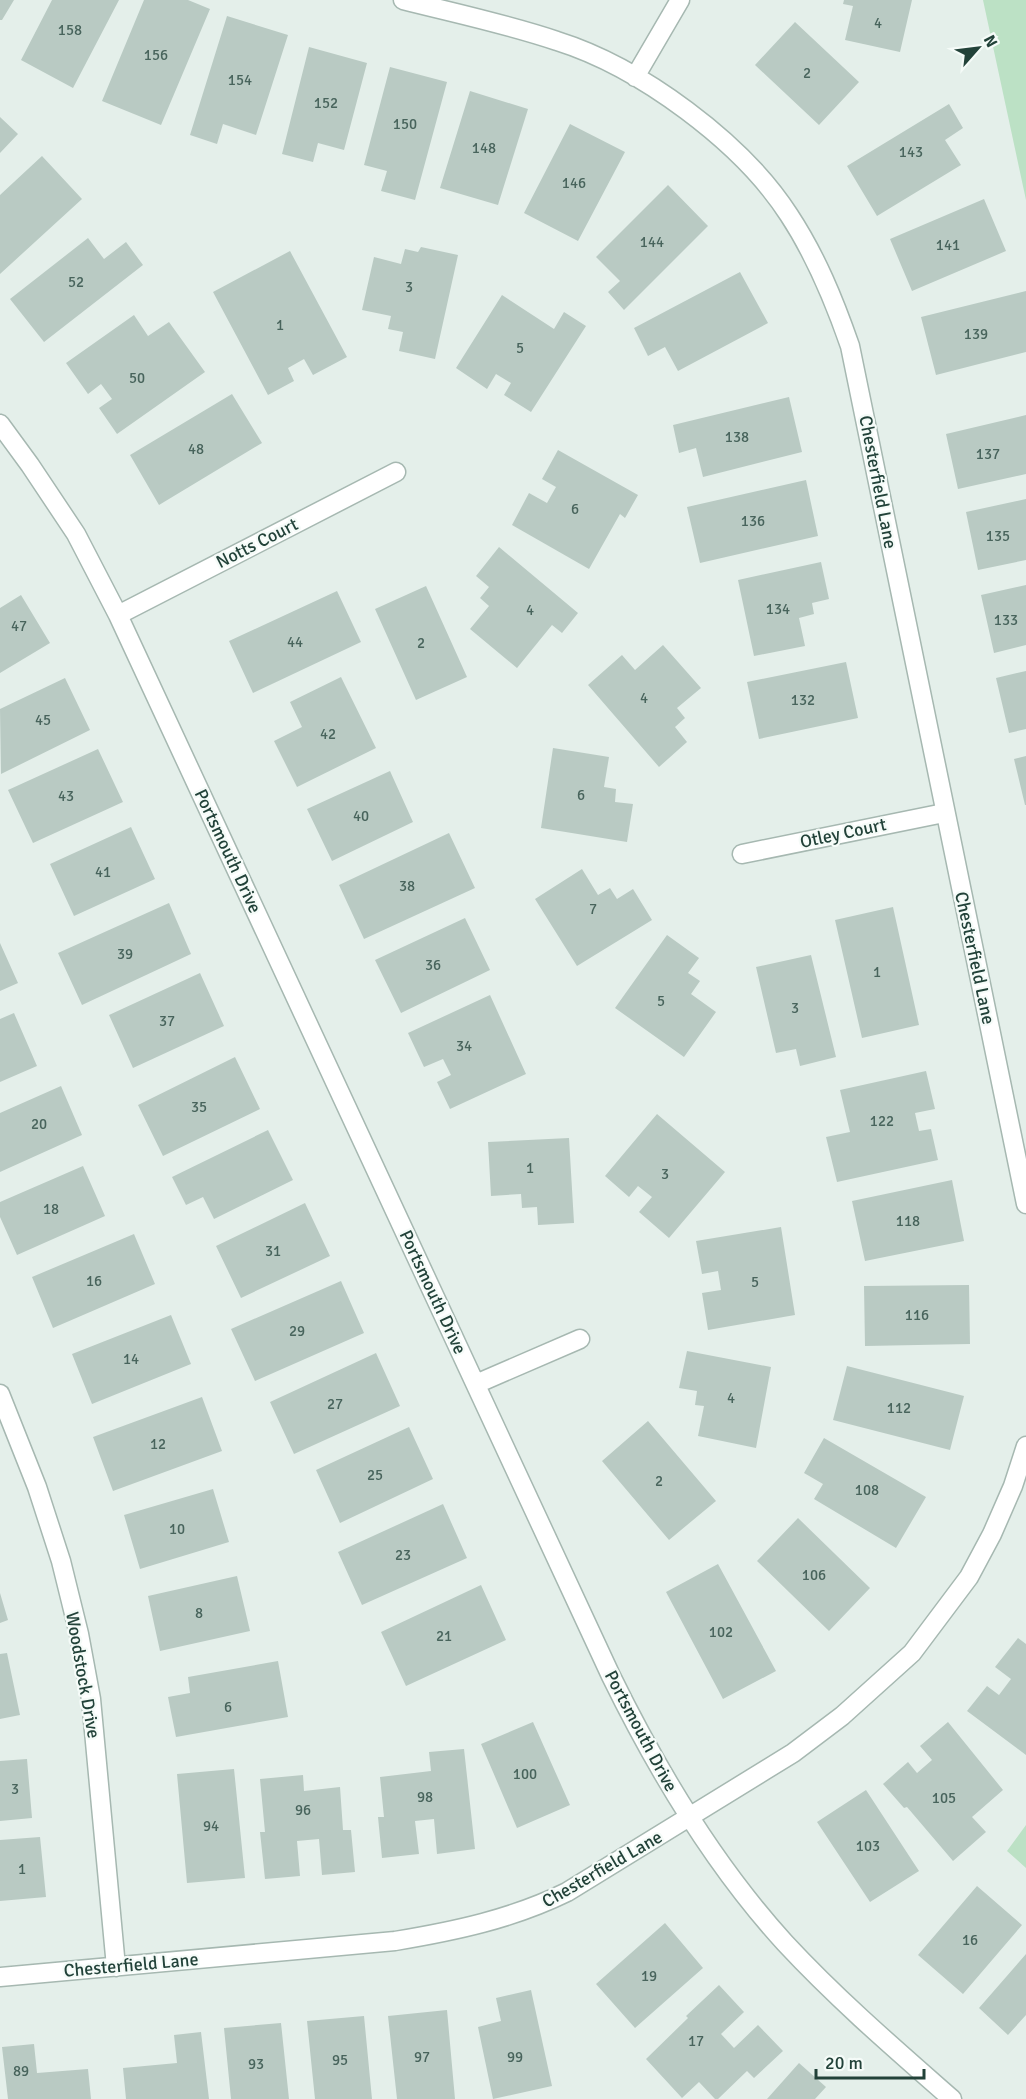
<svg xmlns="http://www.w3.org/2000/svg" width="1026" height="2099" font-family="Signika,sans-serif">
<style>
.green{fill:#bce1c5}
.building{fill:#b9cac3}
.lines{fill:none;stroke-linecap:round;stroke-linejoin:round}
.minor-casing{stroke:#a6b8b1;stroke-width:21}
.minor{stroke:#fff;stroke-width:18}
.labels{text-anchor:middle;dominant-baseline:central;stroke-width:4.5;stroke-linejoin:round;paint-order:stroke}
.number-label{font-size:15px;fill:#48645c}
.street-label{font-size:18px;fill:#224239;stroke:#f5fbf8}
</style>
<rect width="100%" height="100%" fill="#e4efea"/>
<path class="green" d="M983,0h43v200z
M1026,1825v43l-19,-17z"/>
<path class="building" d="M0,0h14l-12,20h-2z
M52,0h67l-46,88 -52,-28z
M144,0h44l22,9 -49,116 -59,-24z
M844,0h68l-12,52 -55,-12 8,-34 -10,-2z
M227,16l61,19 -32,100 -33,-11 -6,20 -27,-9z
M795,22l64,60 -40,43 -64,-60z
M309,47l58,16 -23,87 -26,-7 -5,19 -31,-8z
M390,67l57,15 -32,118 -34,-9 6,-20 -23,-6z
M470,91l58,18 -30,96 -58,-17z
M949,104l14,24 -18,12 16,25 -84,51 -30,-50z
M0,117l18,17 -18,19z
M570,124l55,28 -47,89 -54,-28z
M42,156l40,43 -82,75v-79z
M668,185l40,41 -84,84 -16,-18 12,-11 -24,-24z
M984,199l22,52 -94,40 -22,-52z
M88,238l16,21 22,-17 17,23 -99,77 -34,-43z
M421,247l37,8 -23,104 -36,-8 4,-19 -15,-3 3,-13 -29,-6 12,-53 27,7 4,-15 13,3z
M290,251l57,106 -34,18 -9,-16 -16,9 6,13 -26,14 -55,-103z
M740,272l28,51 -90,48 -13,-24 -17,9 -14,-28z
M1026,291v61l-90,23 -15,-58z
M502,295l52,34 10,-17 22,14 -55,86 -27,-17 7,-12 -15,-9 -9,15 -31,-21z
M134,315l14,21 21,-14 36,50 -88,62 -18,-26 13,-9 -11,-15 -13,10 -22,-31z
M232,394l30,49 -103,62 -29,-50z
M789,397l13,55 -99,25 -7,-29 -17,5 -6,-28z
M1026,415v59l-68,15 -12,-55z
M558,450l80,45 -13,23 -5,-4 -31,55 -77,-44 17,-32 18,10 9,-16 -14,-8z
M806,480l12,56 -118,27 -13,-56z
M1026,499v61l-48,10 -12,-58z
M499,547l79,66 -16,20 -10,-8 -35,43 -47,-39 19,-23 -9,-8 9,-11 -13,-11z
M821,562l8,37 -17,4 2,11 -15,4 6,28 -51,10 -16,-76z
M1026,585v60l-32,8 -13,-58z
M426,586l41,91 -51,23 -41,-91z
M337,591l24,51 -108,51 -24,-52z
M21,595l29,48 -50,30v-65z
M663,645l38,43 -24,20 8,10 -10,9 12,15 -28,25 -71,-82 34,-30 13,15z
M846,662l12,56 -99,21 -12,-57z
M1026,671v58l-17,4 -13,-55z
M341,677l35,71 -79,39 -23,-46 28,-14 -12,-25z
M65,678l25,52 -89,44 -1,-65z
M553,748l56,9 -5,30 12,2 -1,13 18,2 -6,38 -86,-14z
M98,749l25,53 -90,41 -25,-53z
M1026,756v49h-1l-11,-46z
M390,771l23,51 -81,39 -25,-52z
M131,827l24,52 -81,37 -24,-52z
M449,833l26,55 -111,51 -25,-54z
M582,869l16,26 12,-7 7,11 16,-10 19,31 -75,46 -42,-67z
M169,903l22,51 -109,51 -24,-52z
M893,907l26,118 -57,13 -27,-118z
M465,918l25,52 -89,43 -26,-53z
M667,935l32,23 -11,15 12,8 -9,13 25,18 -32,45 -69,-49z
M0,943l18,40 -18,8z
M811,955l25,102 -36,9 -4,-17 -20,4 -20,-86z
M200,973l24,53 -91,42 -24,-53z
M490,995l36,79 -76,35 -13,-27 14,-7 -8,-16 -19,8 -16,-34z
M14,1013l23,53 -37,16v-63z
M235,1057l25,52 -97,47 -25,-51z
M926,1071l9,38 -20,4 4,18 12,-2 7,31 -101,22 -11,-45 24,-5 -10,-42z
M61,1086l21,49 -82,37v-59z
M657,1114l68,58 -56,66 -30,-26 13,-15 -14,-11 -9,11 -24,-21z
M268,1130l25,50 -79,39 -11,-22 -17,8 -14,-28z
M569,1138l5,85 -36,2 -1,-18 -15,1 -1,-14 -30,2 -3,-54z
M83,1166l22,50 -88,39 -17,-38v-15z
M952,1180l12,61 -99,20 -13,-60z
M305,1203l25,53 -89,42 -25,-52z
M781,1227l14,88 -87,15 -6,-37 19,-3 -3,-19 -16,3 -6,-33z
M134,1234l21,50 -102,44 -21,-51z
M341,1281l23,52 -109,48 -24,-52z
M969,1285l1,59 -105,2 -1,-60z
M171,1315l20,49 -99,40 -20,-50z
M687,1351l84,16 -15,81 -58,-12 6,-30 -9,-1 2,-14 -18,-3z
M376,1353l24,53 -106,48 -24,-52z
M847,1366l117,30 -14,54 -117,-30z
M202,1397l20,54 -109,40 -20,-54z
M648,1421l68,80 -47,39 -67,-79z
M409,1427l24,52 -93,44 -24,-53z
M824,1438l102,59 -30,51 -82,-49 9,-15 -19,-11z
M213,1489l16,53 -89,27 -16,-54z
M443,1504l24,54 -105,47 -24,-53z
M798,1518l72,70 -41,43 -72,-70z
M718,1564l58,107 -53,28 -57,-107z
M237,1576l13,55 -90,20 -12,-55z
M481,1585l25,55 -100,46 -25,-54z
M0,1593l8,27 -8,3z
M1018,1638l8,6v111l-59,-44 20,-25 12,9 12,-16 -16,-12z
M7,1653l13,62 -20,4v-65z
M278,1661l10,56 -112,20 -8,-40 22,-4 -2,-16z
M533,1722l37,83 -53,23 -36,-84z
M948,1722l55,68 -31,27 14,15 -33,29 -46,-54 -3,1 -21,-24 25,-22 9,11 15,-13 -12,-14z
M464,1749l11,100 -38,5 -3,-35 -19,2 4,33 -37,4 -4,-41h6l-4,-40 51,-6 -2,-19z
M27,1759l5,59 -32,3v-60z
M234,1769l11,109 -58,5 -10,-109z
M303,1775l1,16 36,-4 3,43h8l4,42 -33,3 -3,-36 -22,2 3,35 -35,3 -5,-47h5l-5,-53z
M866,1790l53,81 -49,31 -53,-80z
M40,1837l6,60 -46,4v-61z
M977,1886l45,39 -59,69 -45,-39z
M665,1923l38,45 -68,60 -39,-44z
M1026,1954v61l-18,20 -29,-27z
M719,1985l25,27 -23,22 13,14 24,-23 25,26 -29,27 -7,-7 -29,28h-3l-16,-17 -17,16 -36,-39 42,-41 -2,-2z
M531,1990l21,96 -59,13 -15,-72 23,-6 -5,-23z
M447,2010l8,89h-58l-9,-83z
M364,2016l8,83h-57l-8,-78z
M281,2023l8,76h-58l-7,-71z
M201,2032l8,67h-83l-3,-31 54,-5 -3,-28z
M34,2044l3,29 51,-4 3,30h-83l-6,-52z
M799,2063l27,24 -11,12h-48z"/>
<g class="lines">
<defs>
<path id="minor" d="M403,0c51,13 104,24 154,41 83,26 185,101 232,174 27,41 45,85 61,131l176,858
M635,77l45,-77
M0,424l30,41 46,69 42,81 493,1061c47,96 102,188 174,267 52,56 110,106 167,156
M118,615l278,-143
M742,854l202,-41
M476,1384l104,-45
M0,1394l37,93 24,74 18,73 12,65 25,268
M0,1977l395,-36c60,-10 117,-22 172,-49l226,-139 49,-37 70,-63 57,-76 23,-43 21,-48 13,-40"/>
</defs>
<use href="#minor" class="minor-casing"/>
<use href="#minor" class="minor"/>
</g>
<g class="labels">
<g class="number-label">
<text x="878" y="23">4</text>
<text x="70" y="30">158</text>
<text x="156" y="55">156</text>
<text x="807" y="73">2</text>
<text x="240" y="80">154</text>
<text x="326" y="103">152</text>
<text x="405" y="124">150</text>
<text x="484" y="148">148</text>
<text x="911" y="152">143</text>
<text x="574" y="183">146</text>
<text x="652" y="242">144</text>
<text x="948" y="245">141</text>
<text x="76" y="282">52</text>
<text x="409" y="287">3</text>
<text x="280" y="325">1</text>
<text x="976" y="334">139</text>
<text x="520" y="348">5</text>
<text x="137" y="378">50</text>
<text x="737" y="437">138</text>
<text x="196" y="449">48</text>
<text x="988" y="454">137</text>
<text x="575" y="509">6</text>
<text x="753" y="521">136</text>
<text x="998" y="536">135</text>
<text x="778" y="609">134</text>
<text x="530" y="610">4</text>
<text x="1006" y="620">133</text>
<text x="19" y="626">47</text>
<text x="295" y="642">44</text>
<text x="421" y="643">2</text>
<text x="644" y="698">4</text>
<text x="803" y="700">132</text>
<text x="43" y="720">45</text>
<text x="328" y="734">42</text>
<text x="581" y="795">6</text>
<text x="66" y="796">43</text>
<text x="361" y="816">40</text>
<text x="103" y="872">41</text>
<text x="407" y="886">38</text>
<text x="593" y="909">7</text>
<text x="125" y="954">39</text>
<text x="433" y="965">36</text>
<text x="877" y="972">1</text>
<text x="661" y="1001">5</text>
<text x="795" y="1008">3</text>
<text x="167" y="1021">37</text>
<text x="464" y="1046">34</text>
<text x="199" y="1107">35</text>
<text x="882" y="1121">122</text>
<text x="39" y="1124">20</text>
<text x="530" y="1168">1</text>
<text x="665" y="1174">3</text>
<text x="51" y="1209">18</text>
<text x="908" y="1221">118</text>
<text x="273" y="1251">31</text>
<text x="94" y="1281">16</text>
<text x="755" y="1282">5</text>
<text x="917" y="1315">116</text>
<text x="297" y="1331">29</text>
<text x="131" y="1359">14</text>
<text x="731" y="1398">4</text>
<text x="335" y="1404">27</text>
<text x="899" y="1408">112</text>
<text x="158" y="1444">12</text>
<text x="375" y="1475">25</text>
<text x="659" y="1481">2</text>
<text x="867" y="1490">108</text>
<text x="177" y="1529">10</text>
<text x="403" y="1555">23</text>
<text x="814" y="1575">106</text>
<text x="199" y="1613">8</text>
<text x="721" y="1632">102</text>
<text x="444" y="1636">21</text>
<text x="228" y="1707">6</text>
<text x="525" y="1774">100</text>
<text x="15" y="1789">3</text>
<text x="425" y="1797">98</text>
<text x="944" y="1798">105</text>
<text x="303" y="1810">96</text>
<text x="211" y="1826">94</text>
<text x="868" y="1846">103</text>
<text x="22" y="1869">1</text>
<text x="970" y="1940">16</text>
<text x="649" y="1976">19</text>
<text x="696" y="2041">17</text>
<text x="422" y="2057">97</text>
<text x="515" y="2057">99</text>
<text x="340" y="2060">95</text>
<text x="256" y="2064">93</text>
<text x="21" y="2071">89</text>
</g>
<g class="street-label">
<text transform="translate(878 482) rotate(79)">Chesterfield Lane</text>
<text transform="translate(257 543) rotate(-27)">Notts Court</text>
<text transform="translate(843 833) rotate(-12)">Otley Court</text>
<text transform="translate(228 851) rotate(65)">Portsmouth Drive</text>
<text transform="translate(975 958) rotate(78)">Chesterfield Lane</text>
<text transform="translate(433 1292) rotate(65)">Portsmouth Drive</text>
<text transform="translate(83 1675) rotate(80)">Woodstock Drive</text>
<text transform="translate(641 1731) rotate(62)">Portsmouth Drive</text>
<text transform="translate(602 1869) rotate(-30)">Chesterfield Lane</text>
<text transform="translate(131 1965) rotate(-5)">Chesterfield Lane</text>
</g>
</g>
<g transform="translate(978 48) rotate(62)" stroke="#f5fbf8" stroke-width="4.5" paint-order="stroke">
<path d="M0-4.5L10 22L0 15L-10 22Z" fill="#224239"/>
<text y="-9" font-size="16" font-weight="bold" text-anchor="middle" fill="#224239">N</text>
</g>
<path d="M816 2069v9h108v-9" fill="none" stroke="#224239" stroke-width="3"/>
<text x="825" y="2069" font-size="18" fill="#224239" stroke="#f5fbf8" stroke-width="4.5" paint-order="stroke">20 m</text>
</svg>
